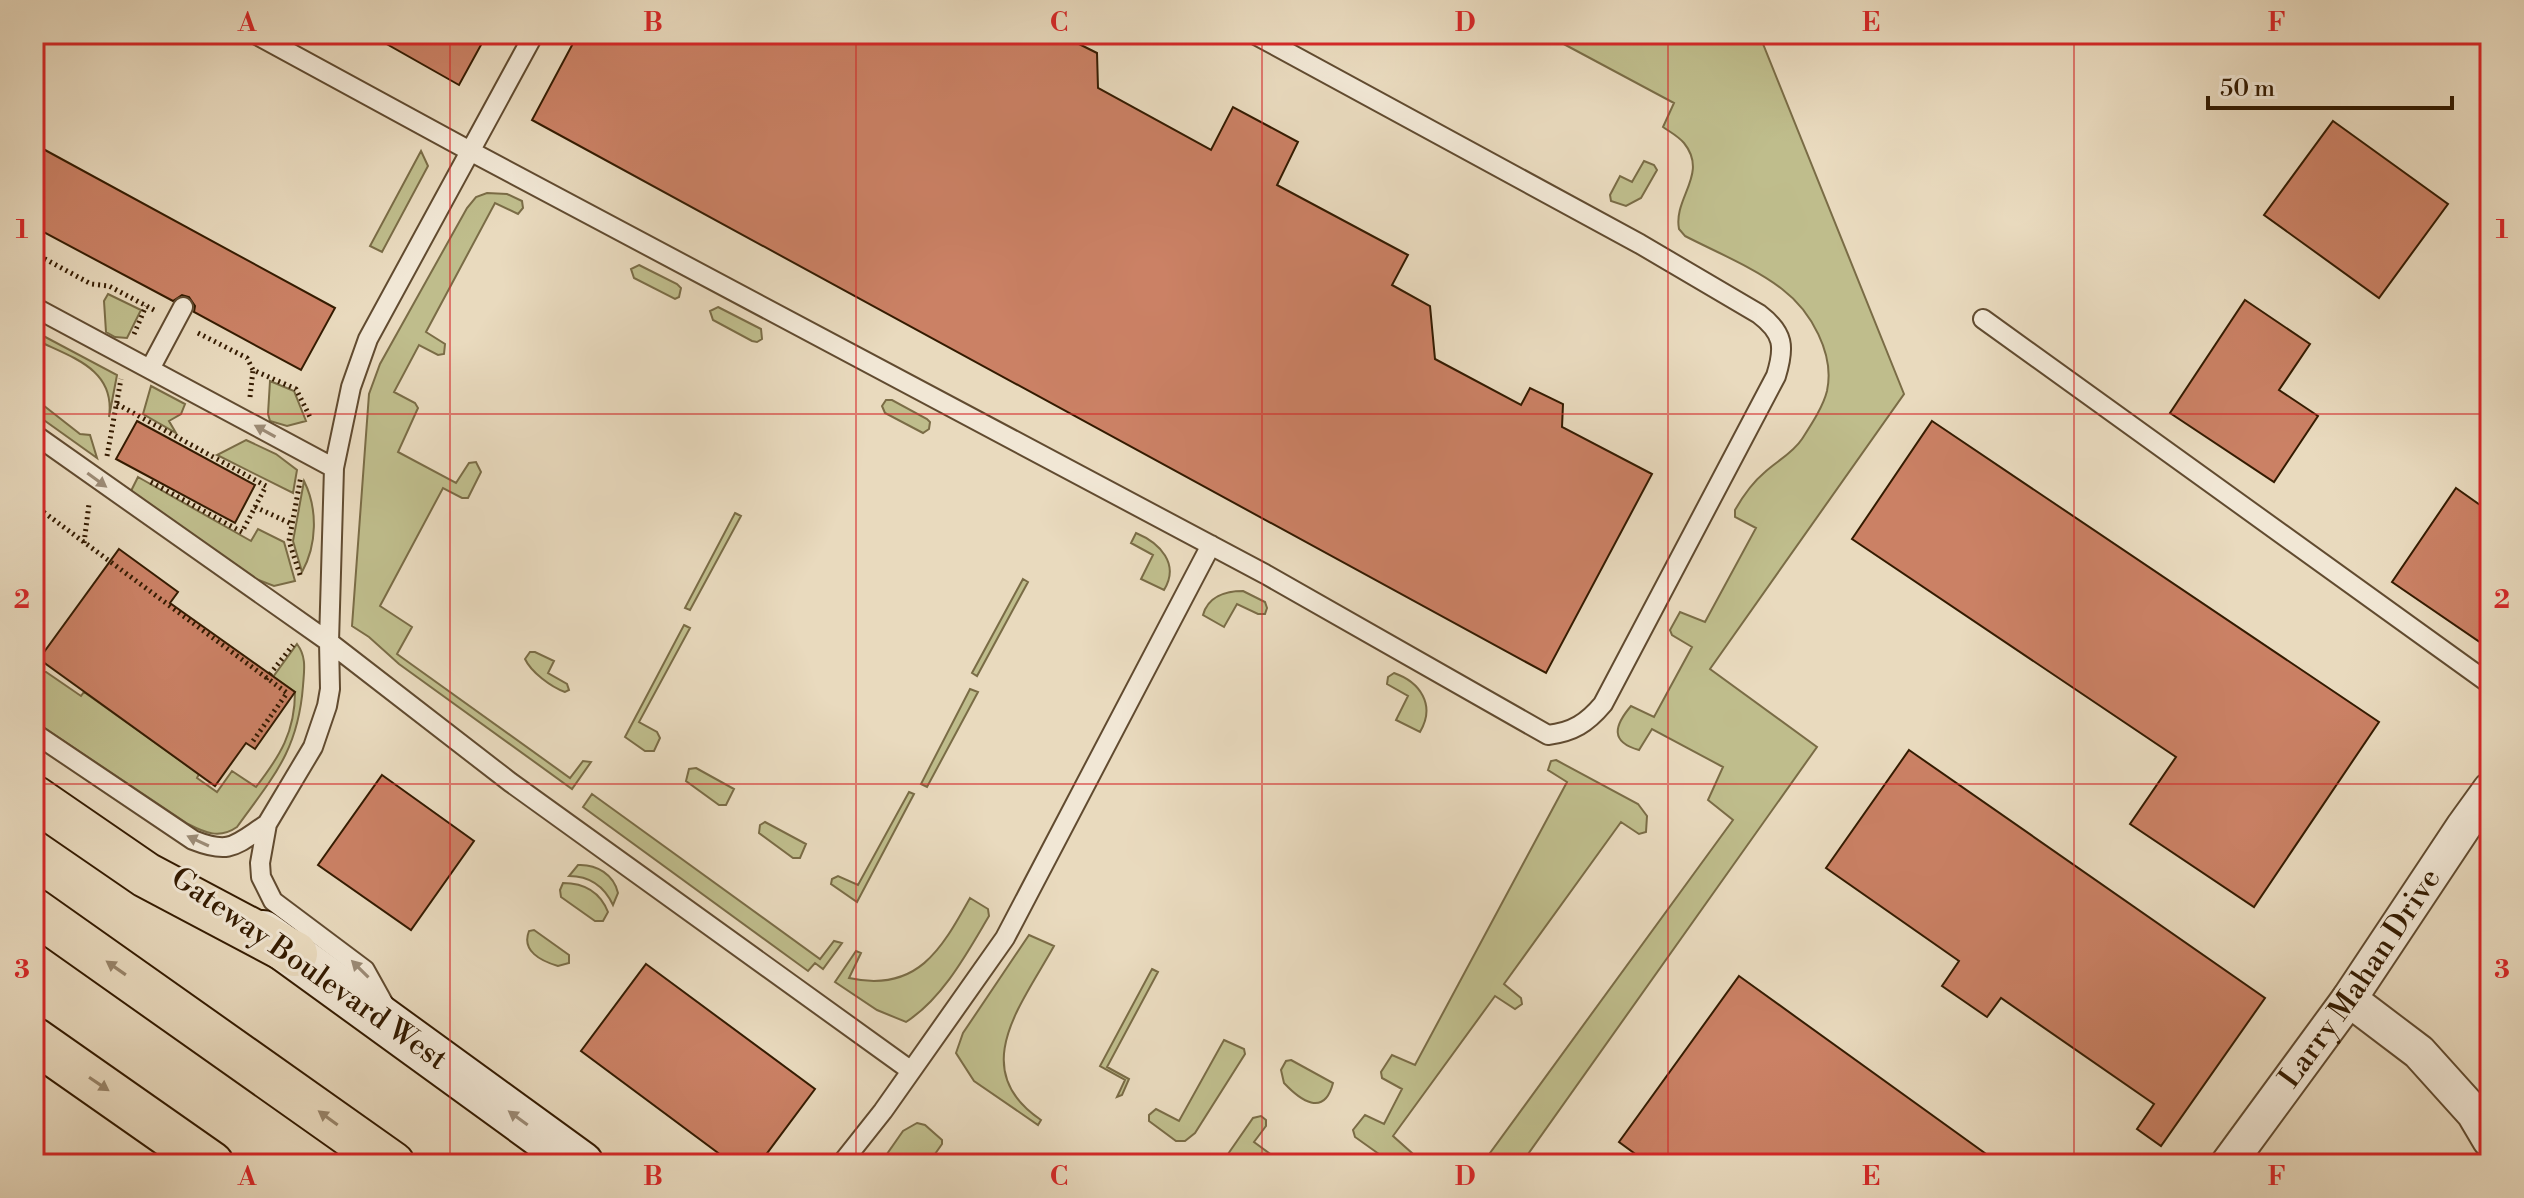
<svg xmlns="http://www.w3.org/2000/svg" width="2524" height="1198" font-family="'Libre Bodoni',serif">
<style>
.green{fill:#bfbd8c;stroke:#7a6c46;stroke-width:2}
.building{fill:#cb8165;stroke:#341b01;stroke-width:2}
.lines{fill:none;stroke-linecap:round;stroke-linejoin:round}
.lane-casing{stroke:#614b30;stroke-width:22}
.street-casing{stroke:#614b30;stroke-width:38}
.secondary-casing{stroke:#341b01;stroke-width:48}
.highway-casing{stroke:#341b01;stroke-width:48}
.path{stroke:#341b01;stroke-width:5;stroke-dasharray:2 4;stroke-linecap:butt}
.lane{stroke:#f1e7d5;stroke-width:18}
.street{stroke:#f1e7d5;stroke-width:34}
.secondary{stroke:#f1e7d5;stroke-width:44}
.highway{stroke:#e9dabe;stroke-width:44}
.oneway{fill:#9c8b76}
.oneway2{fill:#988469}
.grid{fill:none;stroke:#d62828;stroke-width:2;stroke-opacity:0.55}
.labels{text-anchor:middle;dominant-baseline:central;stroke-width:6;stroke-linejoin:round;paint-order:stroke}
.street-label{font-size:30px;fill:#341b01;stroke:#f1e7d5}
.neatline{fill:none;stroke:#d62828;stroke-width:3}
.grid-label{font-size:26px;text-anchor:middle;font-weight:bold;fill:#d62828}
</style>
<rect width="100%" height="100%" fill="#e9dabe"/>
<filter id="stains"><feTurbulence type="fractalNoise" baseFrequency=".0025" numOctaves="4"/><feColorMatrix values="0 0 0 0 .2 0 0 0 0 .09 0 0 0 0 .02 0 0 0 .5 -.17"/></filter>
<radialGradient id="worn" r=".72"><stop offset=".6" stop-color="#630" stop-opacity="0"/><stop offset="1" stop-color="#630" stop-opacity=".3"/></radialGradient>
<path class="green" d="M1545,34h214l145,360 -194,275 107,78 -296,417h-39l251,-344 -25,-20 15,-33 -71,-38 -13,21c-29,-8 -25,-24 -8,-44l23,11 38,-70 -20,-12 -2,-5 10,-18 25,10 51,-94 -21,-11v-7c8,-14 18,-28 30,-38 12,-11 28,-19 37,-33 9,-14 21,-32 25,-48 8,-37 -16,-80 -45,-102 -27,-21 -66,-37 -97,-53l-6,-7c-6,-31 30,-55 5,-86 -6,-7 -14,-11 -21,-16l11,-24z
M421,151l7,15 -46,86 -12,-6z
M1644,161l10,4 3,5 -16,28 -15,8 -15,-5 -1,-6 10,-19 12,6z
M487,193l20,1 15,7 1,7 -5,6 -23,-11 -69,129 19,12 -1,10 -6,1 -19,-10 -25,47 21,11 3,5 -20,44 58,31 13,-20 7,-1 5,10 -13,26h-6l-19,-10 -63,118 32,21 -15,27 173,124 13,-17 8,1 -19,27 -173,-125 -30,-27 -17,-11 17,-232 11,-30 87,-156 9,-11z
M639,265l38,19 4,4 -2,9 -4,2 -41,-21 -3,-9z
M108,294l33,16 -14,28 -12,-1 -9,-5 -2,-31z
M718,307l43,22 1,10 -5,3 -5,-1 -39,-21 -3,-9z
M34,331l83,44 -8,42c7,-49 -39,-60 -75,-78z
M270,381l24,10 12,30 -19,5 -17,-5 -2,-7z
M151,386l34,18 -4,10 -12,7 7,12 -33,-19z
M34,398l46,36 10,1 7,23 -63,-45z
M886,400h6l35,19 3,3 -1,7 -6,4 -38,-20 -3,-7z
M246,440l30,14 21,16 -4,23 -76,-38z
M138,477l113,64 7,-12 26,13 11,39 -21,5 -18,-7 -125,-88z
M304,481c14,28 13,64 -2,91l-9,-31z
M735,513l6,3 -51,94 -5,-2z
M1136,533c24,10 44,31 28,57l-23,-11 12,-24 -22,-12z
M1023,579l5,3 -51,94 -5,-3z
M1243,591l22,11 2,6 -2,6h-7l-21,-10 -13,23 -21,-12c5,-18 22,-24 40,-24z
M684,625l6,3 -51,94 18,10 3,6 -6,13h-9l-20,-14z
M297,644c10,13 7,27 6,42 -5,65 -30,91 -66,141 -17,12 -32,6 -49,-3l-154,-103v-49h12l35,24 3,-4 115,82 -2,4 20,14 15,-21 24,16c24,-31 39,-55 39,-95l-22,-15z
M530,652h5l19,9 -6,12 19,11 2,6 -4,2c-14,-5 -34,-20 -40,-33z
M1394,673c26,9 42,32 26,59l-24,-12 12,-24 -21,-12 1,-7z
M970,689l8,3 -51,95 -6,-3z
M1556,760l82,44 9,12 -1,16 -7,2 -18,-12 -117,162 17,14 1,6 -7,5 -20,-13 -102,140 20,18 -7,10h-13l-38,-27 -2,-7 12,-15 19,9 18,-35 -20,-11 -1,-6 11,-17 23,10 152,-283 -19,-12 3,-9z
M696,768l38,21 -8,16h-7l-33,-24 3,-12z
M909,792l5,2 -57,108 -26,-18 1,-5 6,-3 20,9z
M592,794l228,165 14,-18 8,2 -19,26 -8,-6 -7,8 -225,-164z
M765,822l41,22 -6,14h-7l-34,-25 1,-8z
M578,865c19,-1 36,10 40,28l-5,12c-9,-19 -24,-29 -44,-29z
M563,883c21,0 37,9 45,29l-5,9h-8l-34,-24 -1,-7z
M970,898l18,11 1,7c-22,37 -46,82 -83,106l-29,-12 -42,-28 21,-31 5,2 -12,25c68,15 92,-28 121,-80z
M534,930l35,25v8l-11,3c-17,-5 -37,-15 -29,-35z
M1029,935l25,11c-32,58 -88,124 -13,174l-3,5 -64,-44 -18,-28 7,-20z
M1152,969l6,3 -51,95 22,12 -7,16 -5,2 8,-17 -25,-14z
M1224,1040l20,9 1,5 -50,79 -10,8h-9l-27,-20v-6l7,-6 23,12z
M1291,1060l42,23c-9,35 -33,17 -49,0l-3,-13 5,-9z
M1261,1116l5,4v6l-12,16 30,22h-10l-13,-10 -7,10h-26v-10l25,-36z
M917,1123l8,2 17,15v4l-14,20h-48l23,-33z"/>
<path class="building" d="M369,34h118l-28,51z
M578,34h421l17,9 17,-9h26l38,19 1,35 113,62 22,-43 65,35 -21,43 131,70 -16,30 38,21 5,53 86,46 9,-17 33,16 -1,23 90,47 -106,199 -1014,-553z
M2333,121l115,83 -69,94 -115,-83z
M34,144l301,164 -34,62 -107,-58 1,-6 -6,-9 -7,-2 -9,6 -139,-74z
M2245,300l65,44 -31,46 39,26 -44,66 -104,-69z
M137,421l118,64 -20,38 -119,-64z
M1932,421l447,301 -125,185 -124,-83 46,-67 -324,-218z
M2456,488l34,24v137l-98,-67z
M119,549l59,43 -8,11 125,89 -40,57 -9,-6 -31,43 -176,-127z
M1909,750l356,248 -104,148 -24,-17 17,-25 -153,-106 -14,19 -45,-31 17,-25 -133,-93z
M382,775l92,66 -63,89 -93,-65z
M646,964l169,125 -56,75h-26l-152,-113z
M1739,976l261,188h-351l-30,-22z"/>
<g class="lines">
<defs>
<path id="lane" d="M255,34l215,117 795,423 283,161c25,-3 39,-12 55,-31l173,-328c9,-29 8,-43 -17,-62l-119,-70 -386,-210
M2455,34h25
M34,307l300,161
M1983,319l507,365
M150,369l33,-62
M34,434l295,208 181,140 400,288
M34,733l159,107c38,15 42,5 74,-16
M385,1006l-20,-36 -92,-69 -12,-24 -1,-14 7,-39 46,-77 14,-41 3,-17 -1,-47 5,-174 17,-81 17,-48 166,-305
M841,1164l42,-53 122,-173 206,-393"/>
<g id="street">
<path d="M2349,999l70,53 55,61 16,27"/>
<path id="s1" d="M2228,1164l121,-165 115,-173 26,-36"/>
</g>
<path id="secondary" d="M263,933l318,231"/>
<path id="highway" d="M34,798l112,77 149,79
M34,911l358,253
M34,1040l177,124"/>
</defs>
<use href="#lane" class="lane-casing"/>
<use href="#street" class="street-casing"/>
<use href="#secondary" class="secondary-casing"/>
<use href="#highway" class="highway-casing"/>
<path class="path" d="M34,253l57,31 18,2 45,24
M198,333l49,25 6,12 43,19 14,28
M134,334l12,-28
M250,397l3,-27
M117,404l149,82 -24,46 -93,-51
M107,456l14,-77
M34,505l253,188 -34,48
M255,507l37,17
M84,543l5,-39
M300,575l-11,-34 12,-65
M266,679l27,-34"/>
<use href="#lane" class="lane"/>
<use href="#street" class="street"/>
<use href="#secondary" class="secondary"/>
<use href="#highway" class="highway"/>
</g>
<defs><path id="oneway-solid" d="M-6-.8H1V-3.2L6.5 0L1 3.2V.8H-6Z" transform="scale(2)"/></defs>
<g class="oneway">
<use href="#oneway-solid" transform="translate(265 431) rotate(-151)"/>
<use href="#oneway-solid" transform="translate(97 480) rotate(36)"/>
<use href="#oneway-solid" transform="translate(198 841) rotate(-155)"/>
<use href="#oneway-solid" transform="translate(360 969) rotate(-135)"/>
<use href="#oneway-solid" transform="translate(518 1118) rotate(-144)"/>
</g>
<g class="oneway2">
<use href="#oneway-solid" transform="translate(116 968) rotate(-145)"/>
<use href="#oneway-solid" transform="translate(99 1084) rotate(34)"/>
<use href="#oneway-solid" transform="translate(328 1118) rotate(-144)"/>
</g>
<path class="grid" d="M450,34v1130M856,34v1130M1262,34v1130M1668,34v1130M2074,34v1130M34,414h2456M34,784h2456"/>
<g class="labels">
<g class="street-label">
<text transform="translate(309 969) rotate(35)">Gateway Boulevard West</text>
<text stroke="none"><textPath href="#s1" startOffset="228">Larry Mahan Drive</textPath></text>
</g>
</g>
<rect width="2524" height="1198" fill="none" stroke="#e9dabe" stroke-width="88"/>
<path d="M2208 96v12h244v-12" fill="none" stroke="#341b01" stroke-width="4"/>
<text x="2220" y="96" font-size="24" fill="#341b01" stroke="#f1e7d5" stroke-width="6" paint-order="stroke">50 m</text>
<rect x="44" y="44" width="2436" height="1110" class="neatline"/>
<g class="grid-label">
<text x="247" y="31">A</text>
<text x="653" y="31">B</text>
<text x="1059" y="31">C</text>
<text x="1465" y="31">D</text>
<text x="1871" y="31">E</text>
<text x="2277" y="31">F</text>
<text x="22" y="238">1</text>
<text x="2502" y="238">1</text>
<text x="22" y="608">2</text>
<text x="2502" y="608">2</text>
<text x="22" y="978">3</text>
<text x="2502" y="978">3</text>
<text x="247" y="1185">A</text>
<text x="653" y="1185">B</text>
<text x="1059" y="1185">C</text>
<text x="1465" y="1185">D</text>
<text x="1871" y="1185">E</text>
<text x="2277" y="1185">F</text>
</g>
<rect width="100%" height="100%" filter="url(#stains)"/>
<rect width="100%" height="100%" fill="url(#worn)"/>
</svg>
